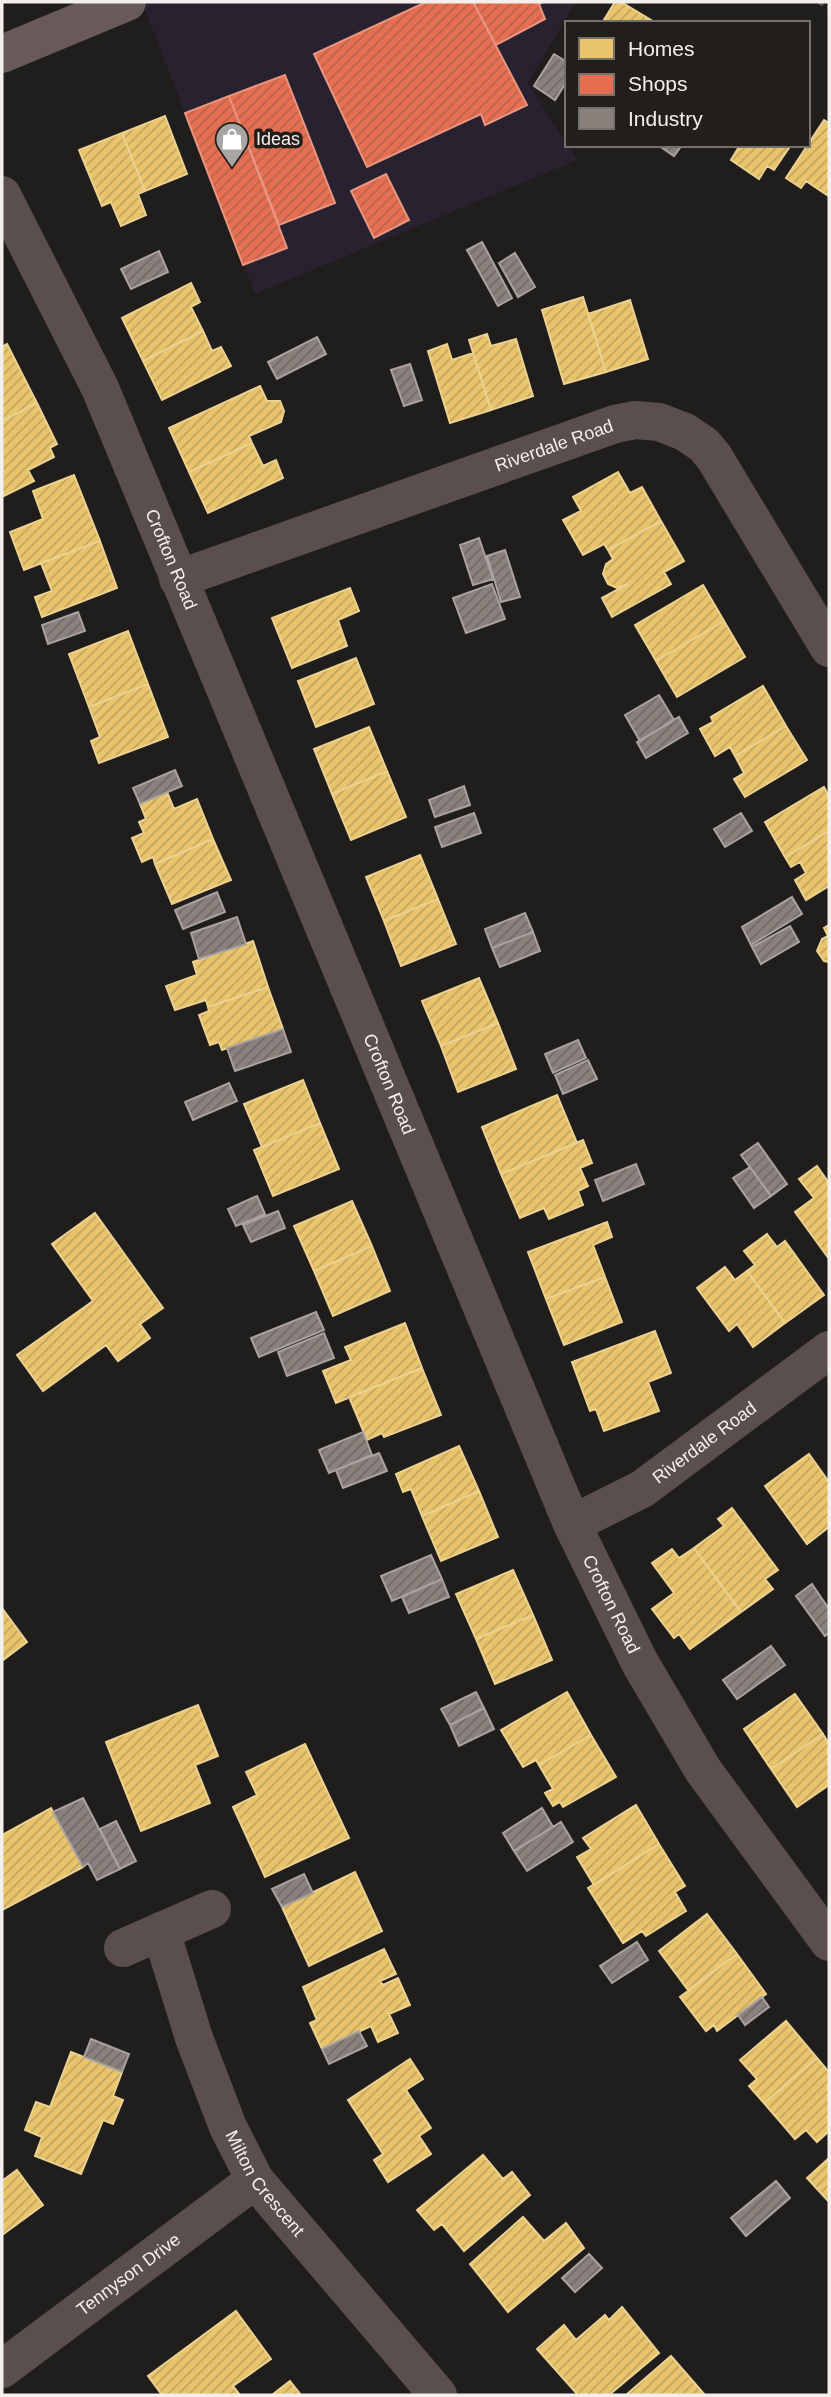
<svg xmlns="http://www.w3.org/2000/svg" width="831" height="2397" font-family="Arial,sans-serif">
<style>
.commercial{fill:#28212f}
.homes{fill:url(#homes-hatch);stroke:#ecd191;stroke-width:2}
.shops{fill:url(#shops-hatch);stroke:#ea9580;stroke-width:2}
.industry{fill:url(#industry-hatch);stroke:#a9a29e;stroke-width:2}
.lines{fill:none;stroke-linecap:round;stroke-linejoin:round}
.path{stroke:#5c5554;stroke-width:4.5;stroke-dasharray:5 5;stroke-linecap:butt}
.street{stroke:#5b4f4e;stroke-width:38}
.secondary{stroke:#685a59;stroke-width:38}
.labels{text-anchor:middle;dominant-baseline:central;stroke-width:7;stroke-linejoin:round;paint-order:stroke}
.poi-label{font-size:18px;fill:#f2efed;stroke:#221e1a;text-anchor:start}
.street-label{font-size:18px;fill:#f2efed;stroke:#221e1a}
</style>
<defs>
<pattern id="homes-hatch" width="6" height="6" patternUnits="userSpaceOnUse" patternTransform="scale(1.75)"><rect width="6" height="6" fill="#e9c46a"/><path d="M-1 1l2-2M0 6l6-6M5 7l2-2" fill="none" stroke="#c1a561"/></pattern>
<pattern id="shops-hatch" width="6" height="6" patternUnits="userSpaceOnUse" patternTransform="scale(1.75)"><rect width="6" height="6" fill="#e76f51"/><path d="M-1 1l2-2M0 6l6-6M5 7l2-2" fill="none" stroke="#b8634e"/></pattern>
<pattern id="industry-hatch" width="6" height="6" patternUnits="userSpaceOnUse" patternTransform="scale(1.75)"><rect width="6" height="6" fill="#8a817c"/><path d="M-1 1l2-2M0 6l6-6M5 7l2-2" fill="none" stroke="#706a67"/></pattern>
</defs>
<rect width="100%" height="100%" fill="#201e1c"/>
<path class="commercial" d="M142,2h434l-48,81 49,77 -322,134z"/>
<path class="homes" d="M615,2h6l35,21h-54z
M165,116l22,58 -42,17 -23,-58z
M824,120l5,3v68l-2,4 -21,-14 -5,7 -15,-10z
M122,133l23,58 -7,3 8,21 -25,11 -10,-24 -9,4 -23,-56z
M791,145l-17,25 -7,-4 -8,13 -28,-19 9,-15z
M191,283l9,19 -9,5 12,24 -60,30 -21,-43z
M583,297l23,75 -42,12 -22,-74z
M630,300l18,59 -42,13 -18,-58z
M203,331l9,20 9,-4 10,19 -69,34 -19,-39z
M487,334l4,12 25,-7 17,57 -42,14 -22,-70z
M7,344l30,59 -35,18v-74z
M447,344l5,16 21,-7 18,57 -41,13 -22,-72z
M260,386l7,15h13l4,10 -3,11 -32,14 3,7 -63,29 -20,-44z
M37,403l20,41 -7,4 4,9 -26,13 6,11 -32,16v-76z
M252,443l11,23 13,-6 7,18 -75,35 -19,-41z
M618,472l12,21 12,-6 19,34 -53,29 -4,-6 -21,11 -20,-35 18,-9 -8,-14z
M74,475l26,66 -76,29 -14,-38 33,-13 -10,-28z
M661,521l23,40 -20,11 7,12 -59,33 -10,-19 26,-14 -11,4 -9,-4 -5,-10 3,-10 7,-5 -5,-9z
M100,541l17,47 -75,29 -7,-20 17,-6 -11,-28z
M703,585l21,36 -68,40 -21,-36z
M350,588l9,23 -21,9 9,26 -55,22 -20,-50z
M724,621l21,36 -68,40 -21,-36z
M128,631l20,53 -59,23 -20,-53z
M356,658l18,46 -58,23 -18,-46z
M148,684l20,53 -69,26 -8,-22 9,-4 -11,-30z
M763,686l23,40 -51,30 -5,-9 -15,9 -15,-27 13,-7 -2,-5z
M786,726l21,34 -62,37 -11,-18 10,-6 -9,-17z
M369,727l18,44 -55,23 -18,-45z
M387,771l19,46 -55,23 -19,-46z
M824,787l5,10v34l-44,26 -20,-35z
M167,792l7,17 23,-10 16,40 -58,25 -2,-7 -11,5 -10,-24 12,-5 -5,-11 7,-3 -6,-15z
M829,831v55l-23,14 -11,-20 11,-7 -6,-11 -9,5 -6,-10z
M213,839l18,41 -59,24 -17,-40z
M420,855l18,44 -54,22 -18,-44z
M438,899l18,45 -55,22 -17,-45z
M829,925v37l-5,-1 -7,-10 5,-12 6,-3 -4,-8z
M253,941l15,46 -60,20 -2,-7 -31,10 -9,-24 31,-11 -4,-13z
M479,978l19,45 -57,23 -19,-45z
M268,987l15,42 -61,21 -3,-8 -9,3 -11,-30 10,-4 -1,-4z
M498,1023l18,46 -58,23 -17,-46z
M303,1080l17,43 -58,24 -18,-43z
M557,1095l20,48 -76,31 -19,-47z
M320,1123l19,46 -66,27 -19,-46z
M583,1140l9,23 -12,5 8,18 -10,5 5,14 -34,14 -5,-11 -24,10 -19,-44z
M817,1166l12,17v76l-34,-47 19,-14 -15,-19z
M352,1201l20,45 -58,25 -20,-45z
M95,1213l68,95 -23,16 10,14 -32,23 -12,-16 -63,46 -26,-36 76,-54 -41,-57z
M607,1222l5,15 -19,8 12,32 -59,22 -18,-47z
M767,1234l10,13 8,-6 39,54 -39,28 -38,-52 8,-6 -11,-14z
M372,1246l18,45 -57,25 -19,-45z
M725,1267l10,13 12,-9 38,52 -32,24 -16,-23 -8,7 -32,-43z
M605,1277l17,45 -58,23 -18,-46z
M405,1323l17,45 -86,35 -13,-32 28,-11 -6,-13z
M655,1331l16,42 -23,9 11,29 -55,20 -8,-22 -6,2 -18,-49z
M422,1368l19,47 -57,22 -2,-4 -15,7 -18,-43z
M459,1446l20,45 -57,25 -11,-27 -8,3 -7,-18z
M809,1454l20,28v45l-22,17 -42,-58z
M479,1491l19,46 -57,24 -19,-45z
M732,1508l46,62 -13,9 8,10 -32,23 -47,-64 30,-22 -6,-7z
M694,1548l47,64 -51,37 -11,-15 -5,4 -22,-29 22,-16 -22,-30 20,-14 7,9z
M513,1570l20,45 -57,24 -20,-45z
M2,1608l25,34 -25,19z
M533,1615l19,45 -57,24 -19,-45z
M567,1692l24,43 -52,30 -3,-5 -13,7 -22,-37z
M795,1694l28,40 -52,35 -27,-40z
M198,1705l20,51 -23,9 15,38 -69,28 -35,-89z
M823,1734l6,10v41l-32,22 -26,-38z
M591,1735l25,42 -53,30 -3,-5 -7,4 -8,-13 8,-4 -14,-24z
M305,1744l44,94 -84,39 -32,-70 24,-12 -11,-23z
M636,1805l23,39 -65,41 -17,-28 14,-8 -8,-11z
M51,1808l32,59 -81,43v-75z
M659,1844l26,42 -10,6 11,19 -40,25 -4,-5 -19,12 -35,-55z
M355,1872l27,59 -73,35 -27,-59z
M707,1914l30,40 -49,36 -29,-39z
M384,1949l12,25 -16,7 3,4 15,-7 12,27 -21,9 9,19 -20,9 -7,-16 -49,23 -12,-26 7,-3 -14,-33z
M737,1954l29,40 -49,37 -3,-6 -8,6 -26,-34z
M786,2021l31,37 -53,45 -15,-17 8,-7 -17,-19z
M71,2052l51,20 -9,24 10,4 -10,24 -10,-4 -22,54 -46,-18 7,-19 -17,-7 11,-28 14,5z
M817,2058l12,14v59l-12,11 -11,-12 -11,9 -31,-36z
M410,2059l13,20 -17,11 25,38 -12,8 12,18 -43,28 -14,-22 9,-6 -35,-54z
M483,2155l20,24 9,-7 18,23 -66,56 -22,-27 -8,6 -17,-20z
M829,2158v44l-22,-24z
M17,2170l26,35 -41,30v-54z
M523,2217l21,24 22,-18 18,25 -76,64 -38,-48z
M622,2307l37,46 -50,42h-31l-41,-46 27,-24 12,15 29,-25 4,5z
M236,2311l35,48 -38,27 7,9h-78l-14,-19z
M671,2356l34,39h-79z
M290,2381l11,14h-29z"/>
<path class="shops" d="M426,2h47l54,103 -42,20 -4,-11 -114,53 -53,-113z
M473,2h70l-4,2 6,15 -49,26z
M285,75l50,128 -56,22 -50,-129z
M229,96l58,152 -44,17 -58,-152z
M386,174l23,46 -35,18 -23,-47z"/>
<path class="industry" d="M554,54l13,8v19l-12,19 -21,-14z
M658,145h24l-8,11z
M482,242l30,56 -14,8 -31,-56z
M159,251l9,21 -37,17 -10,-20z
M515,253l20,34 -17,10 -19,-34z
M317,337l9,17 -49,25 -9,-17z
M410,364l12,36 -18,6 -13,-36z
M479,538l14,41 -20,6 -13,-40z
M505,550l15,47 -19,5 -14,-46z
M492,584l13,35 -39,14 -13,-35z
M78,612l7,19 -37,13 -6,-19z
M659,695l15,25 -34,21 -15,-26z
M679,717l9,16 -42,25 -9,-16z
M175,770l7,16 -42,18 -7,-16z
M464,786l6,19 -35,12 -6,-17z
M474,813l7,20 -39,14 -7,-20z
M741,813l11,18 -27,16 -11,-18z
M217,892l8,20 -42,17 -8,-19z
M792,897l10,17 -51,31 -9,-18z
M525,913l8,19 -41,16 -7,-19z
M237,917l9,27 -47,15 -8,-26z
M790,926l9,16 -38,22 -9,-17z
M533,932l7,19 -40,16 -8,-19z
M283,1029l8,23 -56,19 -8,-23z
M578,1040l8,18 -33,15 -8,-19z
M588,1060l9,19 -34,15 -8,-19z
M229,1083l8,18 -44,19 -8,-18z
M758,1143l29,41 -16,12 -30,-41z
M636,1164l8,20 -41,17 -8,-21z
M750,1167l21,29 -17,12 -21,-30z
M257,1196l8,18 -29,12 -8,-17z
M278,1211l7,17 -34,14 -8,-17z
M316,1312l8,18 -65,27 -8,-19z
M324,1333l10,25 -47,18 -9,-24z
M363,1432l9,23 -43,18 -10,-23z
M379,1453l8,18 -44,17 -7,-18z
M431,1555l11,24 -50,22 -11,-25z
M442,1579l7,18 -40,16 -7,-16z
M812,1584l17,25v24l-4,3 -29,-40z
M771,1646l14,19 -48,34 -14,-19z
M476,1692l8,16 -34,17 -9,-16z
M484,1708l10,21 -35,17 -9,-21z
M83,1798l37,71 -23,11 -9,-17 -5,4 -30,-55z
M542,1808l11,19 -39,24 -11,-18z
M116,1821l20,40 -16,8 -20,-40z
M561,1822l12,20 -46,29 -13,-20z
M304,1874l9,19 -31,14 -10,-18z
M637,1942l11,18 -36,23 -12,-17z
M762,1997l7,10 -24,18 -7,-10z
M359,2031l8,15 -38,18 -7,-15z
M91,2039l38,15 -7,18 -38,-15z
M776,2181l14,17 -44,38 -15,-18z
M589,2254l13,14 -27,24 -13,-14z"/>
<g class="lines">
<path class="path" d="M819,2l10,5"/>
<g class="street">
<path id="s1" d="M2,195l98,193 472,1136 68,139 63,107 126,172"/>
<path id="s2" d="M178,579l437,-155 20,-4 24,2 26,10 19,13 10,12 115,191"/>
<path id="s3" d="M572,1524l70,-35 187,-139"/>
<path id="s4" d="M161,1931l33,107 34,89 27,53 183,215"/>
<path d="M123,1948l89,-39"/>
<path id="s5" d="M2,2369l253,-189"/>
</g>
<path class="secondary" d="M2,54l125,-52"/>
</g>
<defs>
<symbol id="shop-pin" viewBox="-11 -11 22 30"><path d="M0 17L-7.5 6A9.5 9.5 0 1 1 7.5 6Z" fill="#a8a6a4" stroke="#221e1a"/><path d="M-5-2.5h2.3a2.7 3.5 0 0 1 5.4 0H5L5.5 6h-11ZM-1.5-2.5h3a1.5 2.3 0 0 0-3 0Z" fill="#fff"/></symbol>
</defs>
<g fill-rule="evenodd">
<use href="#shop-pin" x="213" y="120" width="38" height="52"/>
</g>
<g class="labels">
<g class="poi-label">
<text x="256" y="139">Ideas</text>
</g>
<g class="street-label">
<text stroke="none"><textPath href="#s2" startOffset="399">Riverdale Road</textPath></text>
<text stroke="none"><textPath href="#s1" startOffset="402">Crofton Road</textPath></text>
<text stroke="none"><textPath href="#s1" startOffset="970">Crofton Road</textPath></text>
<text stroke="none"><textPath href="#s3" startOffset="156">Riverdale Road</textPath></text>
<text stroke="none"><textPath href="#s1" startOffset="1536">Crofton Road</textPath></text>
<text stroke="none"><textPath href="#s4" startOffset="275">Milton Crescent</textPath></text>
<text stroke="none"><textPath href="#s5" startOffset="158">Tennyson Drive</textPath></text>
</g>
</g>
<rect width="831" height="2397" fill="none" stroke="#f2efed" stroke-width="7"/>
<rect x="565" y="21" width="245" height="126" fill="#221e1a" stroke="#75726e" stroke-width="2"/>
<rect x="579" y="38" width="35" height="21" fill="#e9c46a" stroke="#75726e" stroke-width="2"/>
<text x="628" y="56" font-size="21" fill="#f2efed">Homes</text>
<rect x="579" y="74" width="35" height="21" fill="#e76f51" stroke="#75726e" stroke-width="2"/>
<text x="628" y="91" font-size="21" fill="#f2efed">Shops</text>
<rect x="579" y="108" width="35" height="21" fill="#8a817c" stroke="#75726e" stroke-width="2"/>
<text x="628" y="126" font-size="21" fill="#f2efed">Industry</text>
</svg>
